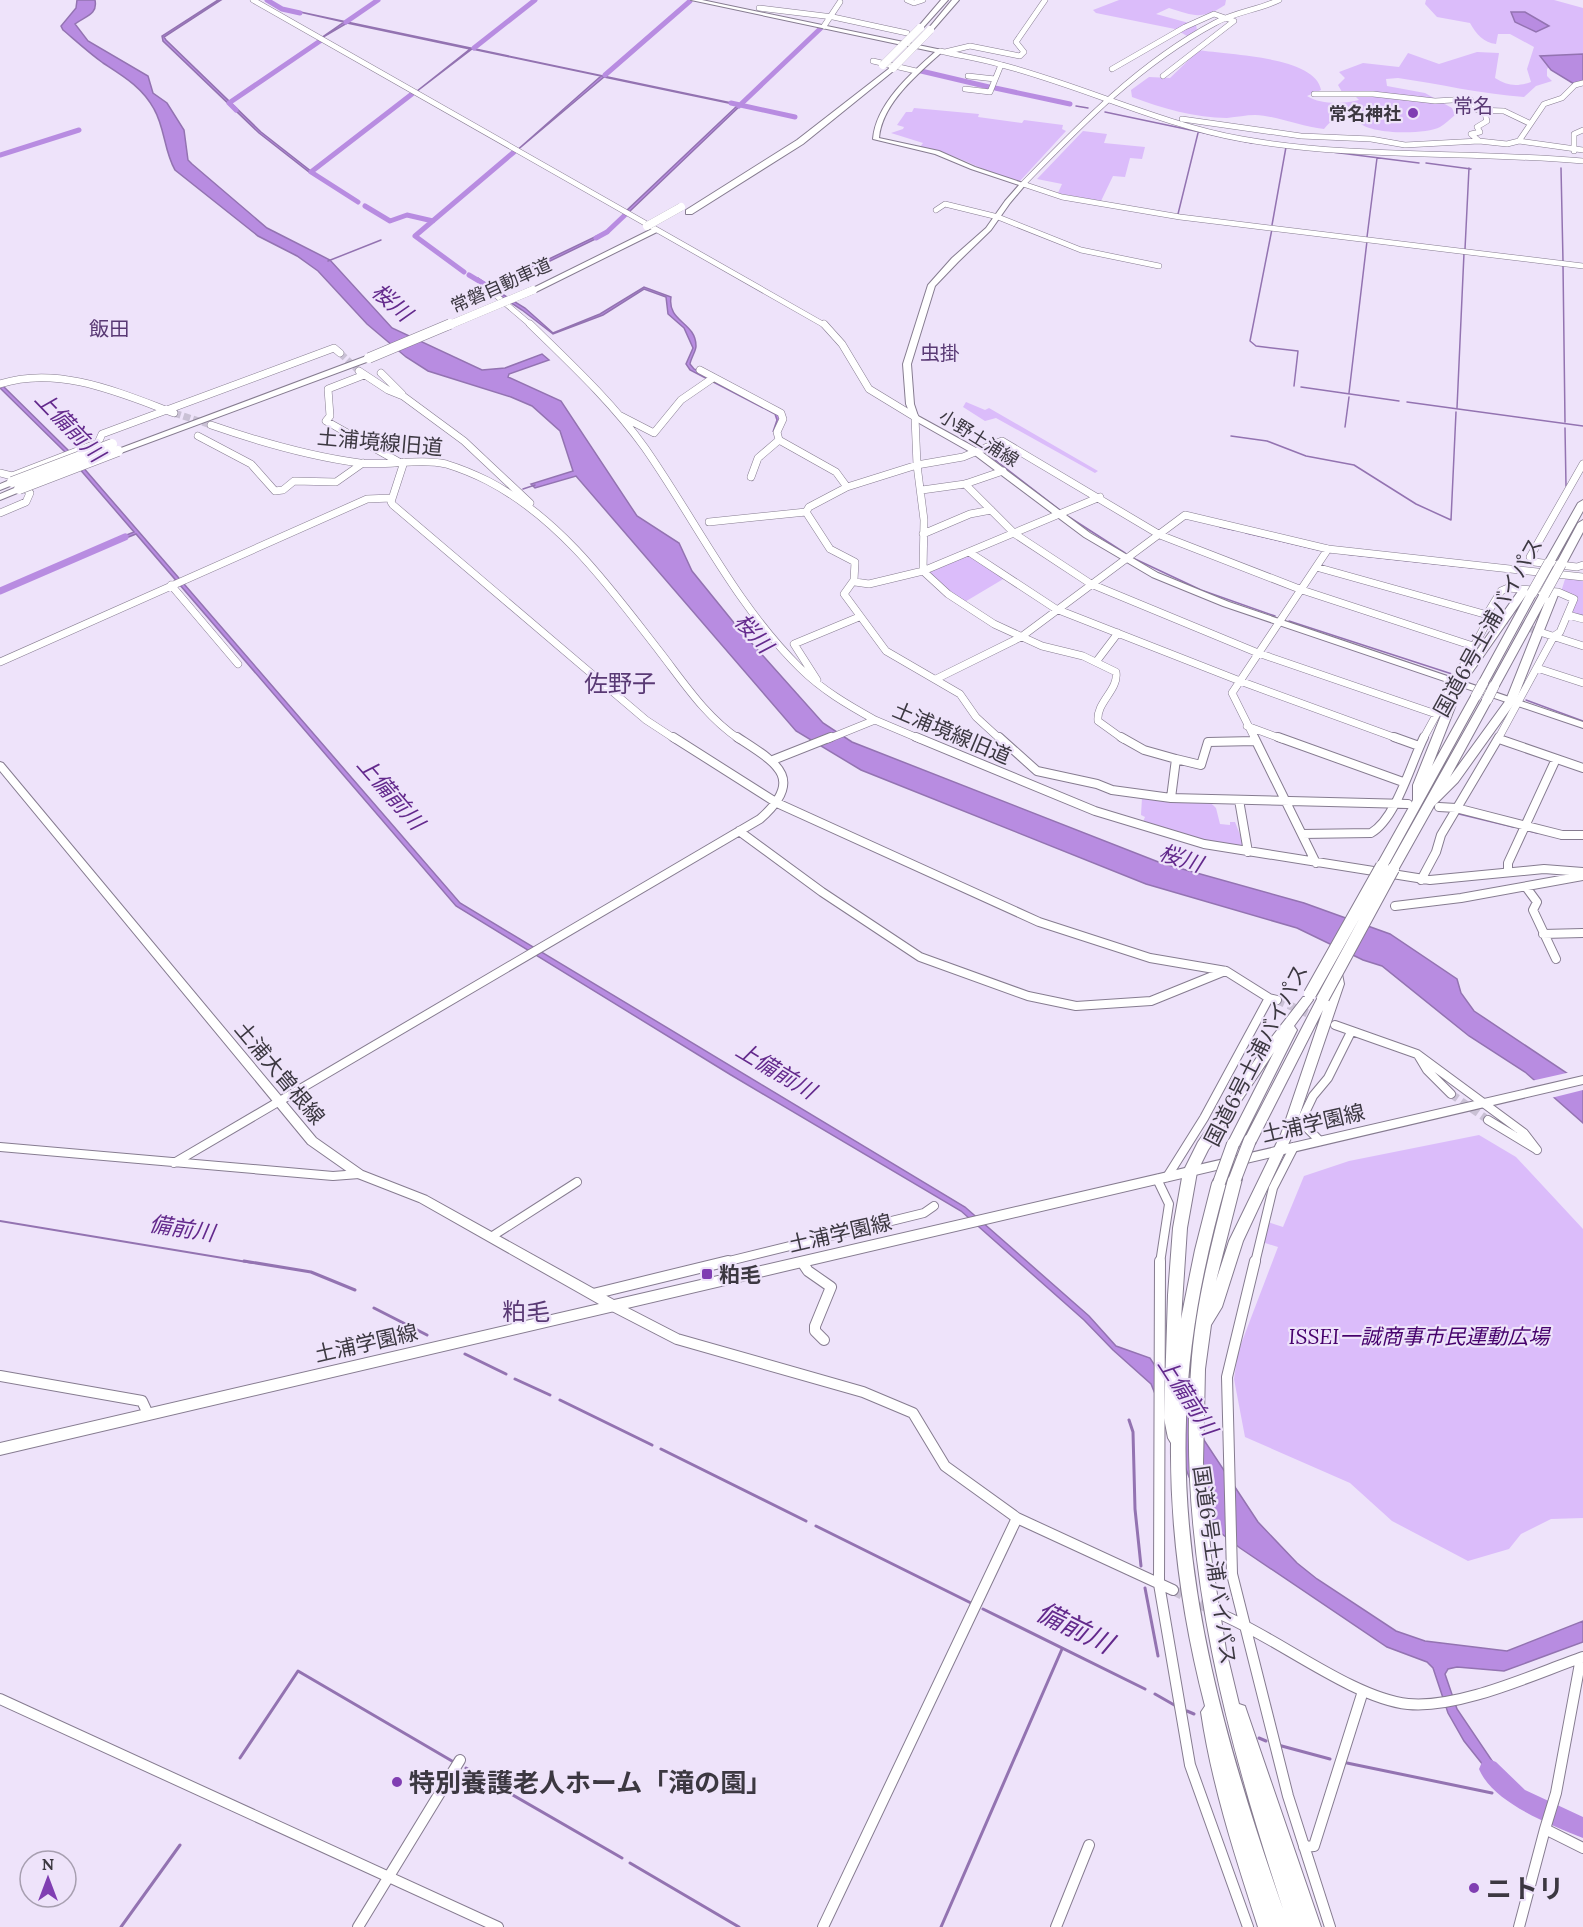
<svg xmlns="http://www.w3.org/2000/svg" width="1583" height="1927" font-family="Lora,'Noto Sans JP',serif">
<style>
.green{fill:#dbbcfa}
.water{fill:#b88ce1;stroke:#9373b1;stroke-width:1.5}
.pier{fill:#eee3fa}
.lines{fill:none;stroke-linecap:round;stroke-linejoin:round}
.stream-far2{stroke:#9373b1;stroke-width:1.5}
.stream-far1{stroke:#9373b1;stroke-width:2}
.stream{stroke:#9373b1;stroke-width:3}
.canal-far1{stroke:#b88ce1;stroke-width:5}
.canal{stroke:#b88ce1;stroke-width:7}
.river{fill:#b88ce1;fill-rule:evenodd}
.minor-tunnel-far2{stroke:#cac1d5;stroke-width:7;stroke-dasharray:7 3;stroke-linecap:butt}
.minor-tunnel-far1{stroke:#cac1d5;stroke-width:8;stroke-dasharray:8 4.5;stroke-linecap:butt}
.minor-tunnel{stroke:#cac1d5;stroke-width:10;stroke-dasharray:10 5;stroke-linecap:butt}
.minor-far3-casing{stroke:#867c90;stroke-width:6}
.minor-far2-casing{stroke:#867c90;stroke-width:8}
.minor-far1-casing{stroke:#867c90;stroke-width:10}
.minor-casing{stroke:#867c90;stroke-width:12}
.major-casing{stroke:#867c90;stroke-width:2}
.highway-casing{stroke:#867c90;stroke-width:2}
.minor-far3{stroke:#fff;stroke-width:5}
.minor-far2{stroke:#fff;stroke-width:7}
.minor-far1{stroke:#fff;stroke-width:8}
.minor{stroke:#fff;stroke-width:10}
.major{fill:#fff;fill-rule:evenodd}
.highway{fill:#fff;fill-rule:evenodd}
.highway-bridge-far2-casing{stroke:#867c90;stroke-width:8;stroke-linecap:butt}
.highway-bridge-far1-casing{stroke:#867c90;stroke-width:11;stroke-linecap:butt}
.highway-bridge-casing{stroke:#867c90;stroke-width:14;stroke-linecap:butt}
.highway-bridge-far2{stroke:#fff;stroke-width:8}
.highway-bridge-far1{stroke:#fff;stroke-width:10}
.highway-bridge{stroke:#fff;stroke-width:12}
.poi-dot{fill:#803eb2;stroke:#eee3fa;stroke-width:2}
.labels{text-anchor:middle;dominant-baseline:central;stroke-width:4.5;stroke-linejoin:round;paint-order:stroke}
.far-poi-label{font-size:18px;font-weight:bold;fill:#3c3841;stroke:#eee3fa;text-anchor:end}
.far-street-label{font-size:18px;fill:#3c3841;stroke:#eee3fa}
.far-quarter-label{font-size:20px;fill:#593974;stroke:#eee3fa}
.street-label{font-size:21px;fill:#3c3841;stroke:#eee3fa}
.poi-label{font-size:21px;font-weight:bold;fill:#3c3841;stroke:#eee3fa;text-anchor:start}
.park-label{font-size:21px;font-style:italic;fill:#46006c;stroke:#eee3fa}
.water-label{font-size:22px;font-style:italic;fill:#63298c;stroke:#eee3fa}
.quarter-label{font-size:24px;fill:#593974;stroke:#eee3fa}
.near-poi-label{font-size:26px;font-weight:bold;fill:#3c3841;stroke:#eee3fa;text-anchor:start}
.near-water-label{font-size:27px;font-style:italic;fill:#63298c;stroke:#eee3fa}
</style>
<rect width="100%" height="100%" fill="#eee3fa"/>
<path class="green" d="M1119,0h107l-1,5c-23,15 -31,11 -56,3l-13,6 40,11 2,10 -11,1 -12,-7 -79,-16 -3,-3z
M1426,0h128l29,8v48l-27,5 -9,8v7l5,5 -16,5 -12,11c-43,-3 -84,-13 -126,-19l-12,1 1,7 38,7 27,15 3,7c-5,4 -10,9 -15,12 -15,8 -75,8 -83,-7 -15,-2 -23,-4 -33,9 -23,-2 -45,-13 -69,-14 -9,0 -18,2 -28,3 -31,0 -66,-10 -95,-21l-1,-7 18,-13 21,1 29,-28c28,5 117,6 122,40l-14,6c15,9 35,8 52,4l-8,-8h-9l-4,-7 7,-7 -6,-6 24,-9 36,4 9,-14 31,11 38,-12 22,1 -4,25c12,8 22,9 36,4l-4,-13 7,-22 -24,-13h-12l-2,10c-12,-1 -20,-10 -26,-21l-33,-6 -12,-13z
M914,108l65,6 -1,3 44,6 2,-3 39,5 -1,4 4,2 -46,50c-35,-7 -65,-29 -100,-34l3,-4 -32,-10 12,-4 1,-2 -7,-2 9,-13h6z
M1083,131l24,3 -3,9 41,4 -3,12 -12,-1 -5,19 -12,-1 -12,25 -39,-7 -4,-1 4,-9 -25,-5z
M966,402l19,8 4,-2 109,63 -3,2 -99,-55 -11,3 -22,-14z
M968,553l37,25 -42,25 -38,-32z
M1566,576l17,2v40l-12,-4 5,-15 -15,-7z
M1142,798l69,5 5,5 4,16 10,1v-3h5l11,28 -41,-7 -63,-19 3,-7 -4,-2z
M1479,1135l37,22 67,72v289l-32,1 -30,15 -12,15 -41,12 -76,-40 -42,-38 -105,-46 -11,-58 4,-27 40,-105 -16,-5 6,-20 15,5 21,-51 45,-15z"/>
<path class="water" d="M77,0h18c3,15 -10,16 -20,24l13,17 60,35 5,17 14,10 17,27 4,30 4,4 75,64 63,32 62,68 90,42 23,-2 37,-14 7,6 -40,14 -1,3 53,24 76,115 42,27 13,28 47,58 84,94 29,19 309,121 143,40 86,31 67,45 4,14 13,18 109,73v39l-58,-51 -56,-36 -87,-70 -19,-6 -66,-32 -151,-44 -285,-114 -65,-39 -220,-255 -41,12 -4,-4 42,-13 -13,-40 -28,-25 -21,-9 -83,-26 -22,-14 -39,-33 -49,-53 -21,-15 -39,-20 -83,-66c-11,-19 -10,-42 -21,-61 -12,-22 -31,-33 -51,-46 -14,-10 -27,-22 -40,-33l-2,-4 15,-18z
M218,0h3l-57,37 2,3 95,92 51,40h-3l-50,-39 -96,-92 -1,-5z
M291,10l56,12 394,83 -114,109 -3,-1 114,-108 -134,-28 -89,75 86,-76 -129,-27 -60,46 58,-46 -123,-26 -29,17 26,-18z
M1511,12h14l24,14 -13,6 -21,-10z
M1583,54v29l-9,1 -23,-14 -11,-14z
M605,232l3,1 -87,42 -6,10 -16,7 26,16 28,25 47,-19 44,-27 27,10c-4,25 25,25 25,49 0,5 -5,12 -6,18l4,5 84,44 3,7 -8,12 4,-12 -2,-6 -85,-44 -4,-6 7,-16 -9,-20 -16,-14 -2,-17 -22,-8 -41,26 -50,19 -31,-24 -47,-31 3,-1 19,13c14,-6 15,-13 27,-20z
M0,383l69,68 391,452 505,304 124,109 27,30 34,12 108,164 39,41 20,16 79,52 29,10 82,10 76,-30v21l-79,29 -47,-4 -9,2 -3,5 12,35 48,71 -6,5 -35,-44 -16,-28 -15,-45 -6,-6 -40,-15 -147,-99 -32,-25 -57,-139 -38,-34 -29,-30 -123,-109 -230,-136 -275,-169 -320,-372 -10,4 -2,-2 10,-4 -69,-80 -65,-64z"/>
<path class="pier" d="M1571,1072l12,8v10l-32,8 -20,-17z"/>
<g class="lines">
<path class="stream-far2" d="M1076,106l12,2
M1105,112l147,31
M1332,152l87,11
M1426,163l45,6
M1561,168l2,93
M1178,214l20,-81
M1272,225l14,-78
M1272,229l-22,112 6,5 42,5 -4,35
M1367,237l10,-79
M1465,249l4,-81
M328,261l53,-21
M1563,265l2,157
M1301,387l98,14
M1349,393l18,-152
M1407,402l176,24
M1457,408l7,-155
M1345,427l4,-30
M1565,428l1,58
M1231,436l36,5 39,15 48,9 62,39 35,16
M986,453l74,57
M523,489l12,-4
M1069,517l56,36
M1451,520l5,-108
M1220,527l14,3
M1246,533l73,17
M1345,554l129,14
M1135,559l66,31 74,26
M1289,621l163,53
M1526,700l57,21"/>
<path class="stream-far1" d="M1456,813l58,14
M1526,830l12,3
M1561,839h22
M0,1221l253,42"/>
<path class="stream" d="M244,1261l67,11 44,18
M374,1308l53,27
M465,1354l41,20
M515,1379l35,16
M560,1400l92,45
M1129,1420l4,12 2,77 6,57
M661,1449l145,72
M816,1526l155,77
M1145,1588l13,68
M983,1609l162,80
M1155,1694l21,12
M1187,1711l7,3
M1259,1738l7,3
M1278,1745l52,14
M240,1758l58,-87 154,90
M1347,1763l145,30
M466,1768l156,90
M630,1863l109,64
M121,1927l59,-82
M941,1927l121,-278"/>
<path class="canal-far1" d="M267,0l15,9 18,4
M346,22l32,-22
M474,48l61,-48
M921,71l68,16
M605,75l85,-74
M995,88l75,16
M731,103l64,14
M739,106l82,-78
M236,110l-7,-7 91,-62
M0,155l79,-25
M358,202l-47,-30 101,-78
M365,206l25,15 17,-6 26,6
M596,238l11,-6 19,-18
M464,272l-49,-36 99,-84
M469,275l15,9"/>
<path class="canal" d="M0,591l125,-54"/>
<path class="river" d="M1489,1759l7,3 29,28 58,27v21c-32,-13 -90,-35 -104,-69l3,-7z"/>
<path class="minor-tunnel-far2" d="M340,353l19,18
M174,413l37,12
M1502,619l41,14"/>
<path class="minor-tunnel-far1" d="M1277,1000l41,18
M1451,1094l37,26"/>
<path class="minor-tunnel" d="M1173,1590l39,20"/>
<defs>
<path id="minor-far3" d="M253,0l573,326
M907,0l7,3 9,-3
M1279,0c-21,10 -44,12 -64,23 -75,40 -134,101 -192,161l39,13 118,20 403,49
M759,8l74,9 74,16
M824,26l16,-24
M940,51c21,5 42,8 62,14 81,21 157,59 240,74 112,20 228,12 341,22
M945,52l25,-6 50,10 4,-4 -8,-10 29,-42
M873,61l43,10
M1112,69l73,-42 29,-13 20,7 -71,55
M968,76l27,3
M965,89l25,3 11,-27
M1314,94h59l62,7 35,-2 7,11 27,1 25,12
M1182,119l119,17 70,3 34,6 74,-4 28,3 12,-3 25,-37 18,-6 13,-13 8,-2
M1479,141l-8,-7 9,-2 -3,-5 10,-6 -3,-11
M1519,141l64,9
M1574,151v-17l9,-4
M936,210l9,-6 53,13 83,33 78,16
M492,292l40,34"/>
<path id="minor-far2" d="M530,324c40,39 83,79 115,124 51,73 91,157 155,220 22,22 48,37 75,52
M824,324l18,20 27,45 46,28 2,48 7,55 -1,51 25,23 46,30 48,22 41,10 33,16c3,18 -20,30 -18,49l25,18
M700,370l81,43 2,6 -6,13 2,8 57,32 11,15
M359,371l29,19 15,6 61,45 66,62
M381,373l21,21
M364,375l-36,14 2,27 -4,5 73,41
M0,384c58,-19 120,9 174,29
M621,416l33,17 27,-33 32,-22
M211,425c49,17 97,31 149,38 28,3 59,-5 86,1 13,4 30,11 42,17 73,38 123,108 172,171 24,31 46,65 79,87
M198,436l53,28 24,27 8,-1 11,-9 42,1 27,-19
M404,462l-13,40 2,3 253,215 29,19
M1583,464l-53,93 4,5 43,5 6,-2
M0,473l12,3 18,17 -4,9 -26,11
M12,476l86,-33 4,-9 232,-86 6,5
M751,477l7,-19 21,-18
M965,484l50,50 76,50 167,69 178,61
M922,490l43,-6 38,-13
M709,522l97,-10
M923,534l47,-20 21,-4
M969,552l87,57 184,72 159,58
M1316,567l186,52
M855,582l14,2 54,-13 177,-74
M171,585l67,79
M1487,614l14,-23 7,-3 50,4 16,7 -14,33 -6,4 -56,103
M1568,615l15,4
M1543,633l40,13
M0,662l367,-163 24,-1
M1096,662l22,-29
M1537,668l46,15
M936,679l85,-42 164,-122 143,34 255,28
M817,680l-23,-36 65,-27
M1247,726l35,13
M828,739l47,-19 45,19
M1000,739l-24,-22 -16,-23 -74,-43 -42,-57 10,-14 1,-18 -25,-13 -24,-37 3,-5 38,-20 70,-22 46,-8 39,-16 158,94 142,55 171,56
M1255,739l-23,-46 96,-144
M1423,739l68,-124"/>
<path id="minor-far1" d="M673,737l104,66 262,119 111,36 76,13 43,27 8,2
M916,737l179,74 109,33 226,36 114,-11 39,3
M999,737l38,34 60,13 15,6 59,8
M1121,737l23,13 32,9 -5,39 237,6
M1254,737l62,126
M1278,737l125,45
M1394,737l25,9
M1499,739l84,29
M1176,759l25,6 7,-23 47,-1
M773,760l58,-23
M1239,800l9,52
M1439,807l17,1 106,27h21
M739,831l83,61 98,65 108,39 48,10 75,-5 74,-30
M1302,834l69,-1c25,-14 40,-70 53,-96
M1508,871v-8l48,-104
M1421,880l15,-28 5,-17 58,-98
M1526,887l11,15 -4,8 23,49
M1395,906l66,-8 122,-22
M1543,934l40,-1
M1335,1025l82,29 107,79 13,17
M1418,1055l9,15 24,24
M1488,1120l48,29
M1320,1141l-16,-16 -2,-6 11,-23 15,-18 23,-46
M0,1147l333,29 26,-2
M174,1163l586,-344c47,-41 15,-57 -23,-82
M1167,1177l37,-59 65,-120
M1157,1179l12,25 -9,59
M491,1237l86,-55
M721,1263l203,-50 10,-7
M1255,1263l18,-75 21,-41"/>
<path id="minor" d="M1160,1261l-1,323 31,181 58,162
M1255,1261l-28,116 5,197 56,222 42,131
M802,1262l6,9 23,16 -16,39v5l9,9
M593,1294l135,-33
M613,1306l64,33 186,53 50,21 32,53 72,52 156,72
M0,1376l142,25 6,13
M1220,1614c56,23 132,84 188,90 52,5 126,-30 175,-47
M0,1699l498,228
M1545,1829l11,-36 25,-135
M1304,1847l10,-1 49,-155
M358,1927l102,-167
M823,1927l194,-409
M1056,1927l33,-82
M1519,1927l26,-98 38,19"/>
<path id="major" d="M691,0h11l240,50v2c-24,22 -60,51 -63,86l60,13 36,16 51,17 -16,19 -19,27 -33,32 -23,24 -24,78 3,40 4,12 60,33 112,84 68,40 71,29 354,120v6l-360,-122 -71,-29 -68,-40 -112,-84 -60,-34 -6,-15 -3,-40 25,-79 24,-27 34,-30 19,-27 14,-16 -48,-16 -36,-15 -62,-15c3,-35 37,-65 62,-87z
M0,762l3,1 313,375 47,33 64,25 187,104 969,-224v8l-1583,371v-12l599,-139 -180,-102 -64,-25 -47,-33 -308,-373z"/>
<path id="highway" d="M941,0h7l-26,29h-4v-2z
M952,0h7l-27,31h-4v-2z
M891,67l6,1 -94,76 -111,70h-6v-4l111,-70z
M652,229l7,2 -123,61 -7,-2z
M369,355l3,1v4l-251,93 -3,1 -5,-3z
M12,479l5,3 -2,2 -15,6v-6z
M19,486l5,3 -2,2 -22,9v-6z
M1583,500v11l-29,52 -2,2h-6l-2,-2 34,-60z
M1583,520v12l-17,32 -5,3 -3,-1 -2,-2 22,-41z
M1523,589l5,3 8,-1 1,2 -50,92h-8l-1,-2 48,-88 -62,89 -32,82 40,-72 4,-1 5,3 -95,173h-8l-2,-3 37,-66v-15l41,-102 65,-93z
M1544,592l4,2 5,-2 5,3 -42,106 -58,81 -24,24 -37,66h-8l-2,-3 96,-171h8l1,2 -42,77 56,-77 39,-98 -47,86h-8l-1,-2 50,-91z
M1337,967l4,2 3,15 -51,150 -50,107 -21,66 -11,18 -6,44 -2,94 8,94 15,93 13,54 6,2 2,6 74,215h-63c-23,-71 -46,-141 -57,-215l4,-6c-22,-85 -35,-175 -34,-263l-3,-5 -4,-20 4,-123 5,-67 10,-56 15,-30 66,-95 39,-50h8l2,3 -19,26 3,4 -59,118 -5,1 -5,-1 -1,-4 47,-92 -66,98 -11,22 -10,56 -6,91 14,-69 17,-67 2,-4 5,-1 5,1 2,4c-22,78 -38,157 -40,237 -6,168 42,332 97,489 -58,-175 -105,-354 -92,-539 4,-65 21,-128 37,-191l2,-4 5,-1 5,1 2,4 -26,102 13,-40 52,-107 42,-124 -68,134 -5,1 -5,-1 -1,-4 75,-145 4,-2 5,3 4,-12 -1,-12 2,-3z"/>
</defs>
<use href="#minor-far3" class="minor-far3-casing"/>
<use href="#minor-far2" class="minor-far2-casing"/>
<use href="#minor-far1" class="minor-far1-casing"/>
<use href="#minor" class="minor-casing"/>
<use href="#major" class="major-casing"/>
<use href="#highway" class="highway-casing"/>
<use href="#minor-far3" class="minor-far3"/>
<use href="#minor-far2" class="minor-far2"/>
<use href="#minor-far1" class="minor-far1"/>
<use href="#minor" class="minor"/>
<use href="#major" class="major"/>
<use href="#highway" class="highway"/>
<defs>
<path id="highway-bridge-far2" d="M883,65l37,-37
M893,68l37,-38
M647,226l34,-19
M447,326l86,-36"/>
<path id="highway-bridge-far1" d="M369,358l81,-34
M12,482l100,-38
M19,489l99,-38
M1532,593l17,-30
M1544,595l17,-31
M1476,696l7,-13
M1487,700l7,-14"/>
<path id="highway-bridge" d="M1310,994l72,-128
M1323,998l70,-129
M1235,1179l15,-39
M1219,1183l14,-39"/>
</defs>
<use href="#highway-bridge-far2" class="highway-bridge-far2-casing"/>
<use href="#highway-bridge-far1" class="highway-bridge-far1-casing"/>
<use href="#highway-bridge" class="highway-bridge-casing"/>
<use href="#highway-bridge-far2" class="highway-bridge-far2"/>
<use href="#highway-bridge-far1" class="highway-bridge-far1"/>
<use href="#highway-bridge" class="highway-bridge"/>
</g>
<g class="poi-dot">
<circle cx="1413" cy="113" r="6"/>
<rect x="701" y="1268" width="12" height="12" rx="3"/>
<circle cx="397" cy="1782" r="6"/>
<circle cx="1474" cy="1888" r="6"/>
</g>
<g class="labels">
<g class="far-poi-label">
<text x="1401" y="113">常名神社</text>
</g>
<g class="far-street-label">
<text transform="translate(501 285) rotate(-24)">常磐自動車道</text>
<text transform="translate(979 438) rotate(32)">小野土浦線</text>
</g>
<g class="far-quarter-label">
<text x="1473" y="105">常名</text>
<text x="109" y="328">飯田</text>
<text x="940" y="352">虫掛</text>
</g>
<g class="street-label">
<text transform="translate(380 442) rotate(5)">土浦境線旧道</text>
<text transform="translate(1488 627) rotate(-61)">国道6号土浦バイパス</text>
<text transform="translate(952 733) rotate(23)">土浦境線旧道</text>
<text transform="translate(1256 1055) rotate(-63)">国道6号土浦バイパス</text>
<text transform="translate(280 1073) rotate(50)">土浦大曽根線</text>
<text transform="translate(1313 1123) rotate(-13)">土浦学園線</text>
<text transform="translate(840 1233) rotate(-13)">土浦学園線</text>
<text transform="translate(366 1343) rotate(-13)">土浦学園線</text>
<text transform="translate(1215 1565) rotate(82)">国道6号土浦バイパス</text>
</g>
<g class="poi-label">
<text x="719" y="1274">粕毛</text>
</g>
<g class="park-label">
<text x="1419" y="1336">ISSEI一誠商事市民運動広場</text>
</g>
<g class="water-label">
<text transform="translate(392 302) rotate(41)">桜川</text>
<text transform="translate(70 426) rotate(46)">上備前川</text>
<text transform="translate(754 633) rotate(48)">桜川</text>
<text transform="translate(391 793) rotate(49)">上備前川</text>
<text transform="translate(1181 858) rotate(18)">桜川</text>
<text transform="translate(776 1070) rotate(31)">上備前川</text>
<text transform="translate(182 1228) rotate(9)">備前川</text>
<text transform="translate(1188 1396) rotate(57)">上備前川</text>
</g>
<g class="quarter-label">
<text x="620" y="683">佐野子</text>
<text x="526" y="1311">粕毛</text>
</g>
<g class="near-poi-label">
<text x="409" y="1782">特別養護老人ホーム「滝の園」</text>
<text x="1486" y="1888">ニトリ</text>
</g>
<g class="near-water-label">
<text transform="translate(1075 1627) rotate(26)">備前川</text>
</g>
</g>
<g transform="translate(48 1879)"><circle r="28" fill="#eee3fa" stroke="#a79fb0" stroke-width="1.5"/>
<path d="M0-4.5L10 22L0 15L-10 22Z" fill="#803eb2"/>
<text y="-9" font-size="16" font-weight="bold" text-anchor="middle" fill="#3c3841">N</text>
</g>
</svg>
